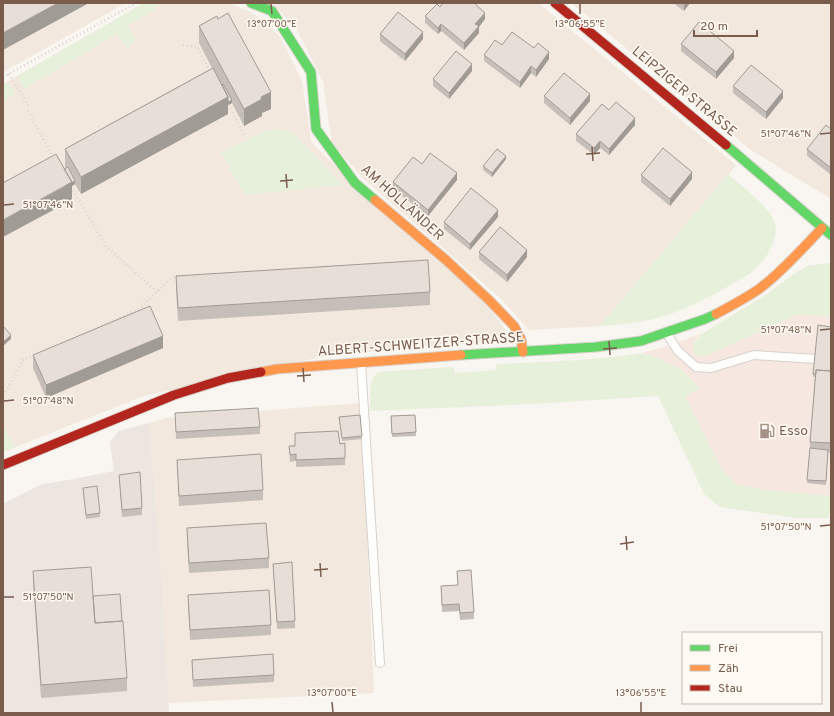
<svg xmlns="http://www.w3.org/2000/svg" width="834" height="716" font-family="Overpass,sans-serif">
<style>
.residential{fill:#f2e8de}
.commercial{fill:#f6e8e1}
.industrial{fill:#ede5e0}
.green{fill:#e7f0db}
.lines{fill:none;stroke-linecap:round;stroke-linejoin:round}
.lane-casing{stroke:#d7d1cb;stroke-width:10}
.fast-casing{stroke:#d9d2cb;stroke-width:11}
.slow-casing{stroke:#d9d2cb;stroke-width:11}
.jam-casing{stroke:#d9d2cb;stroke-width:11}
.path{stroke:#dcd5d0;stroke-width:2.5;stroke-dasharray:1 3;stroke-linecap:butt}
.lane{stroke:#fefefd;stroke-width:8}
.fast{stroke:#63d668;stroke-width:9}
.slow{stroke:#ff974d;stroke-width:9}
.jam{stroke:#b3261e;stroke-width:9}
.wall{fill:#c6bfb9}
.shaded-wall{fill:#a19b96}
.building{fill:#e6ded7;stroke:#a19b96}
.ticks{fill:none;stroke:#7a5c4d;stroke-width:1.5}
.labels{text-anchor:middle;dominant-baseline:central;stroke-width:3;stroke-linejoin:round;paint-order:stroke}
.street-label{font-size:14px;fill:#7a5c4d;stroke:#fffaf3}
.poi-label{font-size:14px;fill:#7a5c4d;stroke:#fffaf3;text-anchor:start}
.ticks-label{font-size:10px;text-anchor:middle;fill:#7a5c4d;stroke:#fffaf3;stroke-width:3;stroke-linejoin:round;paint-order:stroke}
</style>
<rect width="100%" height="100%" fill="#f9f5f0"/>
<path class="residential" d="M3,3h123l-123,69z
M144,3h85l23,10 15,10 13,14 22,44 9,61 67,67 105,90 27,37 -3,4 -177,15 -186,41 -141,56v-368z
M270,3h268l198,162 -136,161 -71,4 -29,-32 -136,-119 -32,-36 -9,-62 -27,-53 -23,-24z
M571,3h260v196l-80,-49z
M361,403l13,290 -206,10 -9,-164 -10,-116 17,-5z"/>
<path class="commercial" d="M798,314l33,3v179l-67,-6 -29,-6 -15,-18 -36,-71 16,-7 -19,-19 -28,-13 -12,-3 22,-6 40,-14 -7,6 -3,5v5l17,5z"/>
<path class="industrial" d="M149,423l10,116 10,174h-166v-209l39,-20 26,-4 46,-9 -4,-29 9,-11z"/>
<path class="green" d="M144,3h12l2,5 -30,17 8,15 -9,9 -10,-15 -93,55 -6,-13z
M8,82l7,12 -12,7v-17z
M278,129l16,4 49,52 -99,10 -23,-43 43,-20z
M728,174c13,12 44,34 47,50 3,15 -6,31 -16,41 -8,9 -20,15 -30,21 -23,13 -47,25 -72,32 -19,5 -38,7 -57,8z
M828,263h3v54l-33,-3 -88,40 -9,3 -6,-3 -2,-5v-5l10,-11 61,-37 30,-22 13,-8z
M641,353l12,3 28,13 19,19 -15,8 35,70 15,18 29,6 67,6v21l-4,1h-30l-77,-11 -16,-13 -46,-98 -127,8 -161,7c1,-12 -3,-33 9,-39l75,-5v6l43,-3 -1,-6c48,-2 97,-3 145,-11z
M3,425l12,22 -12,5z"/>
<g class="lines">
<defs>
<path id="lane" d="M667,334l11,17 18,16 15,1 43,-13 61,4
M361,363l19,300"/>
<path id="fast" d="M251,3l21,8 39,61 5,57 39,54 20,17
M726,145l105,90
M461,355l135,-8 45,-6 64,-22 11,-5"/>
<path id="slow" d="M375,200l71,60 43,40 25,26 7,13 2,13
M716,314c15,-8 30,-16 43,-25 22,-16 44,-41 63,-61
M261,372l16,-3 184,-14"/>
<path id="jam" d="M555,3l171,142
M3,465l171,-70 54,-17 33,-6"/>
</defs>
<use href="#lane" class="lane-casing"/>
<use href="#fast" class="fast-casing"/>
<use href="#slow" class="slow-casing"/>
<use href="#jam" class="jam-casing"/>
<path class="path" d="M183,45l14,2 13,24
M9,74l21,34
M3,77l133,-74
M229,105l16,31
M28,111l26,47
M71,187l35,59 51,46
M43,352l96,-43 35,-33h4
M3,395l2,-2 18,-33 13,-6"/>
<use href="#lane" class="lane"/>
<use href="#fast" class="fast"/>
<use href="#slow" class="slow"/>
<use href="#jam" class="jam"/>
</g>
<path class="wall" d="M673,3h17l-6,8z
M440,7l45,12 -6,8v6l-15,17 -23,-19 -3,3 -13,-11v-7z
M199,26l72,83 -9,4v3l-18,10 -12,-23 -4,2v9l-147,80 -6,-10 -3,2v14l-8,-31 2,-1 -1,-2v-17l147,-81 -13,-25z
M380,34l43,5 -18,22 -25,-20z
M681,44l53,14 -18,21 -35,-28z
M502,45l32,3 15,11 -13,18 -5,-4 -11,15 -36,-27v-6z
M472,71l-23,28 -16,-13v-7z
M733,86l50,12 -17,21 -33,-26z
M544,96l46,5 -20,24 -26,-22z
M609,110l26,15 -26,30 -9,-7 -6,7 -18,-14v-7z
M831,129v46l-24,-19v-7z
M506,159l-14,18 -9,-7v-4z
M641,175l51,4 -22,27 -29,-24z
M457,180l-29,36 -35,-27v-7z
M498,217l-28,33 -26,-21v-7z
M479,252l48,5 -20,25 -28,-23z
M176,276l254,16v13l-252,16 -2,-32z
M831,327v126h-3l-2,32 -19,-2 8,-106h-2v-3z
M163,348l-117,50 -13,-30v-13z
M175,413l85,14v7l-84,5z
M415,415l1,21 -24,1 -1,-21z
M339,417l23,19v3l-20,2z
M345,443v22l-49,2v-6l-6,1 -1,-16z
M177,460l86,30v10l-84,6z
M119,475l23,33v7l-20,2z
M83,488l17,25v4l-14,2z
M187,528l82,30v10l-80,5 -2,-35z
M273,564l22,57v7l-18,1z
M33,571l60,25 34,82v13l-86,7 -8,-115z
M457,571l17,41v7l-14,1 -1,-9 -17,1 -1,-26 17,-1z
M188,595l83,30v10l-81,5 -2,-35z
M192,660l82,15v7l-81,5z"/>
<path class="shaded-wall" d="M58,3h31l-86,47v-17z
M685,3h5l-6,8v-7z
M485,13v6l-6,8v6l-15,17v-7l11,-19z
M441,24v7l-3,3v-6z
M423,32v7l-18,22v-7z
M734,51v7l-18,21v-7z
M549,52v7l-13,18v-7z
M472,64v7l-23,28v-6z
M531,66v7l-11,15v-6z
M783,91v7l-17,21v-7z
M271,92v17l-9,4v3l-18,10v-17l17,-12z
M590,94v7l-20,24v-7z
M228,97l4,3v3l-4,2v9l-147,80v-17z
M635,118v7l-26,30v-6z
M600,141v7l-6,7v-7z
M506,156v3l-14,18v-4z
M692,172v7l-22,27v-7z
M457,173v7l-29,36v-6z
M75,181v3l-3,2v14l-69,37v-17z
M498,210v7l-28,33v-6z
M527,250v7l-20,25v-7z
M11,335v4l-8,7v-4z
M163,336v12l-117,50v-13z"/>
<path class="building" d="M3,3h55l-55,30z
M443,3h31l11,10 -10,11 4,2 -15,17 -23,-19 -3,4 -13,-12 12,-12 3,3z
M398,12l25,20 -18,22 -25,-20z
M228,13l43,79 -10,5 1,2 -18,10 -45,-83 18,-10 1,3z
M699,22l35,29 -18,21 -35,-28z
M512,32l22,16 4,-5 11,9 -13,18 -5,-4 -11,16 -36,-27 11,-15 7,5z
M456,51l16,13 -23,29 -16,-14z
M751,65l32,26 -17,21 -33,-26z
M213,68l15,29 -147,80 -16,-28z
M564,73l26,21 -20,24 -26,-22z
M223,84l9,16 -4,2v-5l-6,-12z
M616,102l19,16 -26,31 -9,-8 -6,7 -18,-14 26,-30 7,6z
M826,125l5,4v39l-24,-19z
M663,148l29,24 -22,27 -29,-24z
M497,149l9,7 -14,17 -9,-7z
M430,153l27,20 -29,37 -35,-28 20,-25 9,7z
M56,154l16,28 -69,38v-37z
M68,167l7,14 -9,5 6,-4 -8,-13z
M471,188l27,22 -28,34 -26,-22z
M500,227l27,23 -20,25 -28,-23z
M428,260l2,32 -252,16 -2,-32z
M150,306l13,30 -117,49 -13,-30z
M818,325l13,2v44l-15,-1v4h-3z
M3,326l8,9 -8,7z
M816,370l15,1v72l-21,-1z
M258,408l2,19 -84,5 -1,-19z
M360,415l2,21 -20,2 -3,-21z
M415,415l1,17 -24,2 -1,-18z
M338,431l2,13 5,-1v15l-49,2v-6l-6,1 -1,-9h6v-13z
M810,448l18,2 -2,31 -19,-1z
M261,454l2,36 -84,6 -2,-36z
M140,472l2,36 -20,2 -3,-35z
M97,486l3,27 -14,2 -3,-27z
M266,523l3,35 -80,5 -2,-35z
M292,562l3,59 -18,1 -4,-58z
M91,567l4,56 28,-2 4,57 -86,7 -8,-114z
M471,570l3,42 -14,1 -1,-9 -17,1 -1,-19 17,-1 -1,-14z
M269,590l2,35 -81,5 -2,-35z
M120,594l2,27 -27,2 -2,-27z
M273,654l1,21 -81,5 -1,-20z"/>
<path class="ticks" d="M271,4l1,10M580,4v10M820,134l10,-1M592,147l1,14M586,154l14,-1M286,174l1,14M280,181l13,-1M4,205l10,-1M820,330l10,-1M609,341l1,14M603,349l14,-1M303,368l1,14M297,376l14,-1M4,401l10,-1M820,526l10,-1M626,536l1,14M620,544l14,-2M320,563l1,14M314,570l14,-1M4,597h10M332,702l1,10M641,702v10"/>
<defs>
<symbol id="fuel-bare" viewBox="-9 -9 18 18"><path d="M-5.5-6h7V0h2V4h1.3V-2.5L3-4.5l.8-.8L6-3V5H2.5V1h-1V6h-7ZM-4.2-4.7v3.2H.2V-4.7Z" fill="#a69286" stroke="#fffaf3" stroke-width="2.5" paint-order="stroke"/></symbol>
</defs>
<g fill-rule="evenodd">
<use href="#fuel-bare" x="756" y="420" width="22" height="22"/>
</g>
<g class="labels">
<g class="street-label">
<text transform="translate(684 92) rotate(40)">LEIPZIGER STRASSE</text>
<text transform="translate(402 203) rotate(42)">AM HOLLÄNDER</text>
<text transform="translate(421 345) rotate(-4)">ALBERT-SCHWEITZER-STRASSE</text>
</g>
<g class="poi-label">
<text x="779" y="431">Esso</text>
</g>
</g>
<g class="ticks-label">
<text x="272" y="27">13°07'00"E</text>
<text x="580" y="27">13°06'55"E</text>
<text x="786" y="137">51°07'46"N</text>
<text x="48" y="208">51°07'46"N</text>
<text x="786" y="333">51°07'48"N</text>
<text x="48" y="404">51°07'48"N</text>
<text x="786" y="530">51°07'50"N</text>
<text x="48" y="600">51°07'50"N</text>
<text x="332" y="696">13°07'00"E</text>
<text x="641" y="696">13°06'55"E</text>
</g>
<rect width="834" height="716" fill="none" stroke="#7a5c4d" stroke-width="8"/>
<rect x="682" y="632" width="140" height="72" fill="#fffaf3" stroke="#cabbb1"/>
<rect x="690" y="645" width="20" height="6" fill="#63d668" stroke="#cabbb1"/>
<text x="718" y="652" font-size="12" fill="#7a5c4d">Frei</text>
<rect x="690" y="665" width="20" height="6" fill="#ff974d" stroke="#cabbb1"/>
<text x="718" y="672" font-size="12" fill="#7a5c4d">Zäh</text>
<rect x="690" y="685" width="20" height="6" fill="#b3261e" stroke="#cabbb1"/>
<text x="718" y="692" font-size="12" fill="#7a5c4d">Stau</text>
<path d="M694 30v6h63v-6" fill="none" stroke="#7a5c4d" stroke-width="2"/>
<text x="700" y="30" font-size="12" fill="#7a5c4d" stroke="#fffaf3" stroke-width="3" paint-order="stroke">20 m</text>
</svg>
